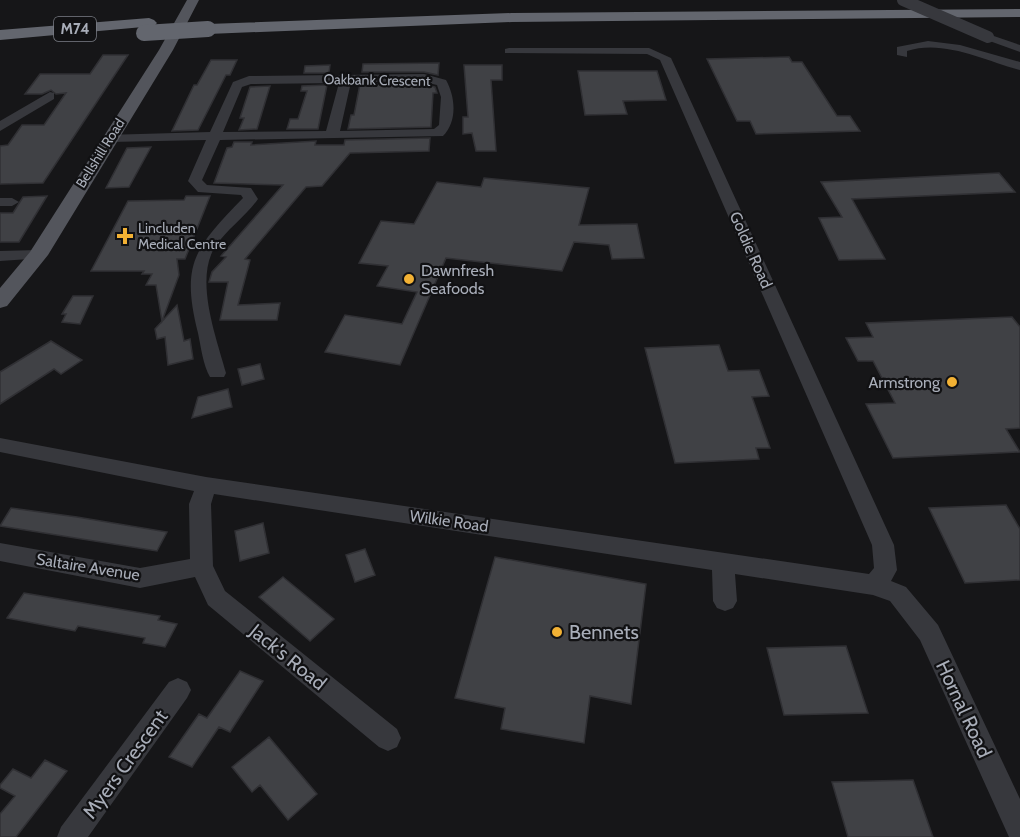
<svg xmlns="http://www.w3.org/2000/svg" width="1020" height="837" font-family="Cabin,sans-serif">
<style>
.building{fill:#404145;stroke:#303034;stroke-width:1.5}
.lines{fill:none;stroke-linecap:round;stroke-linejoin:round}
.minor{fill:#37383d;fill-rule:evenodd}
.major{fill:#53555c;fill-rule:evenodd}
.highway{fill:#63666e;fill-rule:evenodd}
.minor-bridge{stroke:#37383d;stroke-width:12}
.highway-bridge{stroke:#63666e;stroke-width:16}
.poi-dot{fill:#f2b134;stroke:#111113;stroke-width:2}
.labels{text-anchor:middle;dominant-baseline:central;stroke-width:4.5;stroke-linejoin:round;paint-order:stroke}
.far-street-label{font-size:14px;fill:#a8adb8;stroke:#111113}
.far-poi-label{font-size:14px;fill:#a8adb8;stroke:#111113;text-anchor:start}
.shield{fill:#111113;stroke:#7b7e86;stroke-width:1.5}
.shield-label{font-size:15px;font-weight:bold;fill:#a8adb8}
.street-label{font-size:16px;fill:#a8adb8;stroke:#111113}
.poi-label{font-size:16px;fill:#a8adb8;stroke:#111113;text-anchor:start}
.near-poi-label{font-size:20px;fill:#a8adb8;stroke:#111113;text-anchor:start}
.near-street-label{font-size:20px;fill:#a8adb8;stroke:#111113}
</style>
<rect width="100%" height="100%" fill="#161618"/>
<path class="building" d="M103,55h25l-85,128 -43,1v-38l8,-1 14,-20h22l22,-32 -10,1 -5,-4 -9,4h-17l15,-20h50z
M789,57l3,5h10l35,54h13l10,15 -104,3 -6,-13h-13l-30,-62z
M211,60h26l-7,15h-4l-28,55 -26,1 22,-46h3z
M439,63l-1,12 -14,-3h-62l1,-8z
M330,65l-1,8h-25l1,-7z
M464,65h38v15h-11l5,71h-20l-4,-18 -9,1v-17h5z
M578,71h79l9,29 -43,1 4,13 -42,1z
M360,84h64l11,3 2,6h-4l-2,34 -83,2 3,-14h3z
M327,85l-9,44h-31l3,-10h8l9,-28h-6l1,-5z
M270,86l-13,43 -18,1 5,-12h-4l10,-31z
M430,138l-1,13 -79,2 -28,33 -16,1 -61,72 5,1 -12,45 42,-2 -3,17h-57l8,-38h-19l3,-10 14,-15 -5,-1 62,-71 -69,-2 13,-35 5,-1 2,-5h18l-1,3 65,-4 -1,4h29l1,-5z
M151,147l-22,40 -23,1 21,-40z
M999,173l16,19 -163,7 33,60 -46,1 -20,-42 23,-1 -21,-35z
M484,178l105,10 -10,37 58,-1 7,34 -32,1 -3,-14 -35,-3 -12,29 -116,-13 -46,107 -75,-13 20,-37 57,9 15,-32 -40,-6 11,-20 -29,-3 22,-42 33,3 23,-42 44,5z
M47,196l-28,46h-19v-29h13l10,-16z
M186,196h24l-25,63h-8l2,16 -17,46 -6,-36h-10l6,-11h-10l2,-3h-53l37,-70 56,-1z
M73,296h20l-13,28 -18,-2 4,-8h-4z
M177,305l7,36 6,-2 3,20 -25,6 -3,-28 -8,2 -2,-10z
M1012,317l8,10v101l-14,1 14,23 -127,6 -27,-54 29,-1 -22,-42h-15l-12,-23 27,-1 -7,-14z
M51,341l31,19 -21,14 -7,-5 -54,35v-32z
M719,345l9,26 31,-1 10,26 -17,1 18,51h-14l3,11 -84,4 -30,-115z
M260,364l4,15 -22,6 -4,-16z
M228,389l4,18 -40,11 6,-21z
M1006,505l14,24v51l-55,3 -36,-75z
M11,508l66,9 90,15 -10,19 -157,-25z
M263,523l6,30 -29,8 -5,-30z
M365,549l10,26 -20,7 -9,-27z
M495,557l151,27 -15,120 -41,-8 -6,47 -83,-14 4,-21 -50,-10z
M283,577l51,42 -24,22 -51,-44z
M24,593l136,23 -2,4 19,4 -12,23 -22,-4 2,-5 -67,-12 -3,5 -68,-13z
M846,646l22,67 -84,2 -17,-67z
M240,671l23,10 -33,51 -11,-5 -27,40 -23,-10 30,-43 8,4z
M269,737l48,57 -29,26 -28,-35 -8,7 -20,-25z
M45,760l22,11 -51,66h-16v-23l15,-18 -15,-8v-3l13,-16 18,9z
M913,780l20,57h-85l-16,-55z"/>
<g class="lines">
<path class="minor" d="M988,34l32,11v7l-36,-13v-4z
M928,41l32,4 60,17v8c-35,-9 -76,-31 -113,-19v6l-10,-2v-8z
M509,48h140l22,10 223,487 3,25 -6,11 15,6 32,38 82,174v38h-11l-89,-197 -30,-39 -17,-6 -138,-21 2,27 -4,7 -8,3 -8,-3 -4,-7 -1,-31 -498,-76 -3,10 2,62 12,25 172,138 4,9 -4,9 -9,4 -9,-4 -171,-142 -13,-28 -55,11 -140,-27v-18l140,25 50,-9 -1,-55 5,-13 -194,-39v-14l206,39 663,97 5,-6 -2,-23 -212,-485 -13,-6 -142,-1v-4z
M424,74l22,6c10,18 11,42 -3,56l-223,4 -18,40 5,5 44,3 7,11c-12,17 -31,30 -43,48 -21,33 2,92 11,126l-2,4h-14c-7,-12 -9,-30 -12,-44 -18,-71 -2,-86 45,-135l-2,-3 -43,-3 -10,-11 18,-41 -96,2 -7,-4 2,-3 105,-3 23,-50 16,-6zM351,82h73l13,3 4,12 -2,28 -5,4 -94,2zM339,83l-13,48 -103,1 19,-45 9,-3z
M50,92l4,1v6l-54,32v-10z
M0,198h12l7,4 -7,4h-12z
M38,250l8,5 -2,3 -44,3v-10z
M178,678l9,4 4,8 -4,8 -99,139h-31l4,-10 108,-145z"/>
<path class="major" d="M187,0h12l-26,50 -125,205 -41,51 -7,2v-20l30,-36 129,-202z"/>
<path class="highway" d="M1020,9v8l-508,5 -304,12 -8,-5 8,-5 304,-11z
M149,18l5,2 3,3 -3,3 -154,14v-10z"/>
<path class="minor-bridge" d="M903,0l85,37"/>
<path class="highway-bridge" d="M144,33l64,-4"/>
</g>
<g class="poi-dot">
<path d="M122 227h6v6h6v6h-6v6h-6v-6h-6v-6h6z"/>
<circle cx="409" cy="279" r="6"/>
<circle cx="952" cy="382" r="6"/>
<circle cx="557" cy="632" r="6"/>
</g>
<g class="labels">
<g class="far-street-label">
<text transform="translate(377 80) rotate(1)">Oakbank Crescent</text>
<text transform="translate(100 153) rotate(-58)">Bellshill Road</text>
</g>
<g class="far-poi-label">
<text x="138" y="228">Lincluden<tspan x="138" dy="16">Medical Centre</tspan></text>
</g>
<rect class="shield" x="54" y="17" width="42" height="24" rx="4.5"/>
<g class="shield-label">
<text x="75" y="29">M74</text>
</g>
<g class="street-label">
<text transform="translate(751 250) rotate(66)">Goldie Road</text>
<text transform="translate(449 521) rotate(8)">Wilkie Road</text>
<text transform="translate(88 567) rotate(9)">Saltaire Avenue</text>
</g>
<g class="poi-label">
<text x="421" y="270">Dawnfresh<tspan x="421" dy="18">Seafoods</tspan></text>
<text x="940" y="382" text-anchor="end">Armstrong</text>
</g>
<g class="near-poi-label">
<text x="569" y="632">Bennets</text>
</g>
<g class="near-street-label">
<text transform="translate(288 657) rotate(39)">Jack's Road</text>
<text transform="translate(964 709) rotate(65)">Hornal Road</text>
<text transform="translate(125 764) rotate(-54)">Myers Crescent</text>
</g>
</g>
</svg>
